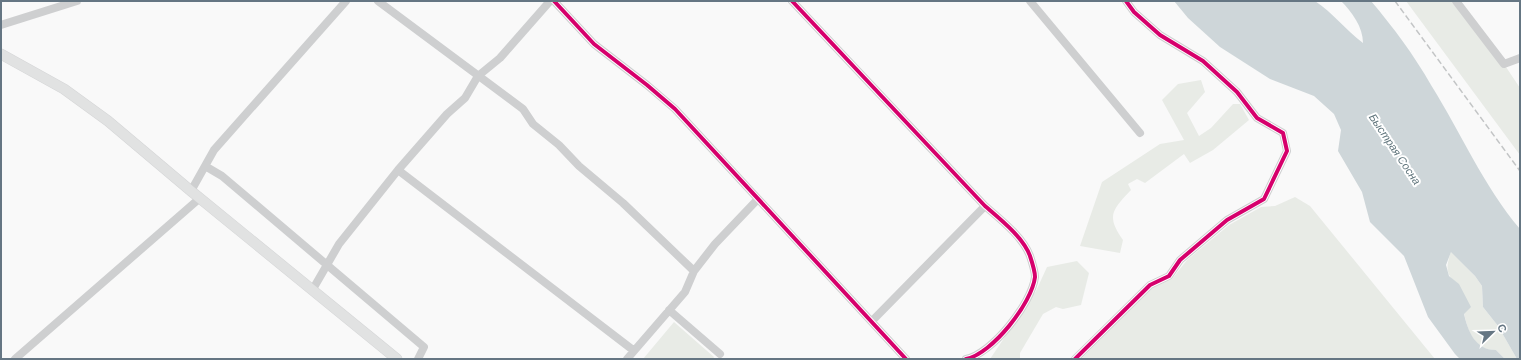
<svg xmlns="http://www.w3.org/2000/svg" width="1521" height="360" font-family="'DM Sans',sans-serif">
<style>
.green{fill:#e8ebe6}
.water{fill:#ced6d9}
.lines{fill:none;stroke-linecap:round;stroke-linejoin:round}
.major-casing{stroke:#d5d6d7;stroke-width:11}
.minor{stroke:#cecfd0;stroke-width:8}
.major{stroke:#e1e2e2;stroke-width:10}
.rail{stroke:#c3c5c6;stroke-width:1.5;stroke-dasharray:6 3;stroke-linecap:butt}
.cycleway-casing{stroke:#fff;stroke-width:6}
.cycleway{stroke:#d6006c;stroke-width:4}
.labels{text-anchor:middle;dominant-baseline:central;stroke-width:4;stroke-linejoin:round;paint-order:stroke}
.water-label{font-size:11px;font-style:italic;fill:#60757c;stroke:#fff}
</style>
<rect width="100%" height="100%" fill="#f9f9f9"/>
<path class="green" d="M1406,1h50l48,63 16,24v67z
M1201,80l4,12 -18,21 12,23 12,-8 22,-24h7l9,16 -36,30 -23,13 -6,-9 -39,29 -8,-4 -9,5 3,6c-19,20 -25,26 -8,50l-3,13 -40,-7 22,-64 58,-38 24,-4 -22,-40 16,-16z
M1295,197l15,9 125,153h-354l71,-71 20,-9 15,-19 42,-35 32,-18 14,-1z
M1451,251l24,25 7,10 1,21 15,19 19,33h-12l-9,-9c-32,0 -31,-41 -37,-63 -1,-4 -3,-5 -6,-7 -9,-9 -5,-18 -2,-29z
M1077,261l12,12 -8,32 -18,4 -7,-2 -13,7 -23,39v6h-30l46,-68 11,-24z
M674,322l40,35 -1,2h-70z"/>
<path class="water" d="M1174,1h141c18,12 31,29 48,42 0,-16 -11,-31 -22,-42h30c22,26 43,54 60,84 30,48 52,100 89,144v130h-3l-19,-33 -15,-19 -1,-21 -7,-10 -24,-24 -5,13 3,11 10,8 12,23 -7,7c4,17 11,36 32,36l9,9h-45l-5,-5 -27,-37 -24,-61 -34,-34 -8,-30 -24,-41 3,-21 -7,-16 -20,-18 -44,-17 -50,-32 -32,-29z"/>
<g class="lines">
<defs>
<path id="major" d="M1,54l63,35 44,32 83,70 206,168"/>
</defs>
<use href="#major" class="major-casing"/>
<path class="minor" d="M378,1l145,108 10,15 26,21 20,21 44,37 71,68
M554,1l40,43 53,41 28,24 231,250
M792,1l193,205c15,13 38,31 45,50 2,6 5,16 5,21 -3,26 -43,77 -69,82
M1030,1l110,132
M1456,1l48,63 16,-6
M1,25l76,-24
M205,166l17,10 202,171 -6,12
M398,170l235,180
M191,191l23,-41 132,-149
M313,289l26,-45 59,-74 49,-56 18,-16 13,-22 22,-18 50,-57
M669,310l51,44
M872,321l113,-115
M15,359l185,-161
M627,359l58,-67 9,-21 21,-27 42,-44
M1075,359l75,-74 19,-9 11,-16 47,-40 37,-21 23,-48 -4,-18 -26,-15 -20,-26 -34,-31 -43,-26 -26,-23 -8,-11"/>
<use href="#major" class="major"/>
<path class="rail" d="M1395,1l125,170"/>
<defs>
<path id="cycleway" d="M554,1l40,43 53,41 28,24 231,250
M792,1l193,205c15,13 38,31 45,50 2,6 5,16 5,21 -3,26 -43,77 -69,82
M1075,359l75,-74 19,-9 11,-16 47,-40 37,-21 23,-48 -4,-18 -26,-15 -20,-26 -34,-31 -43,-26 -26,-23 -8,-11"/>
</defs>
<use href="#cycleway" class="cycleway-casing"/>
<use href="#cycleway" class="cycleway"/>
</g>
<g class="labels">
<g class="water-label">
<text transform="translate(1395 149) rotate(56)">Быстрая Сосна</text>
</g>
</g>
<rect width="1521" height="360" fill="none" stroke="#657683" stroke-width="4"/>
<g transform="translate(1493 332) rotate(67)" stroke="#ffffff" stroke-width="3" paint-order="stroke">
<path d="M0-3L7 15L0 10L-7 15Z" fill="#657683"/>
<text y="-6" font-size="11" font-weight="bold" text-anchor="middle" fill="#657683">С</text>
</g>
</svg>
